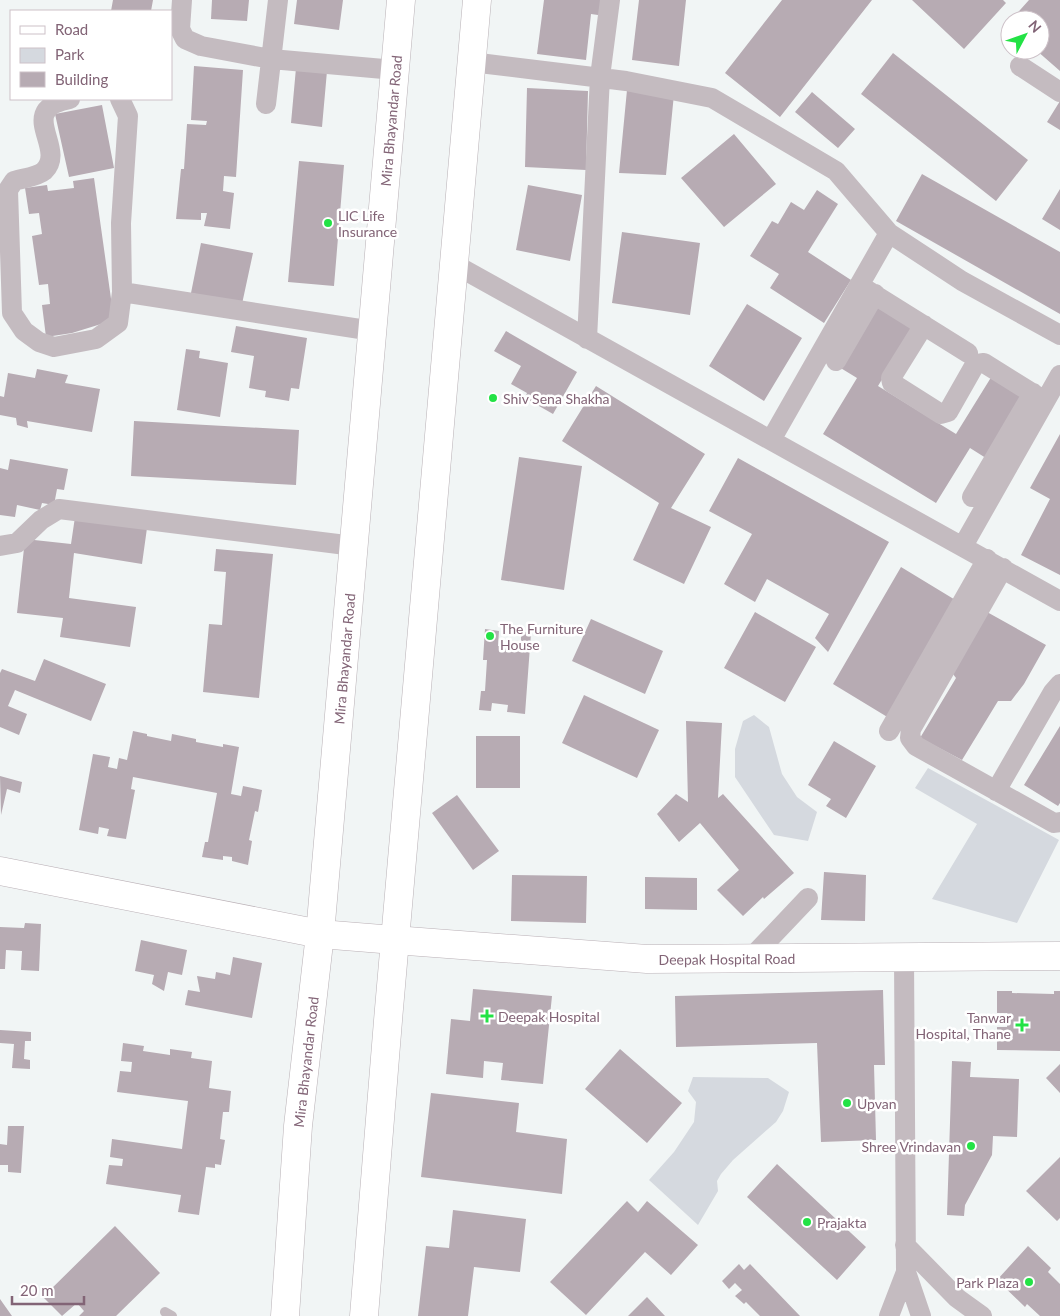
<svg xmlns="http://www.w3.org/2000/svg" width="1060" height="1316" font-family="Lato,sans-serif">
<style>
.green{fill:#d5d9df}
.building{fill:#b7abb3}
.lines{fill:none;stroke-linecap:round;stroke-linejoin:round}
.secondary-casing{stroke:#bab0b6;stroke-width:29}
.primary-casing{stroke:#b9b1b6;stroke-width:29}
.lane{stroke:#c4bbc0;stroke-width:10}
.street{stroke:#c4bbc0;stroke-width:20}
.secondary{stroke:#fff;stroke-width:28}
.primary{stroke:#fff;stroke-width:28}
.poi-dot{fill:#23e245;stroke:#fff;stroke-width:2}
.labels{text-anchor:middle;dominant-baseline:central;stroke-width:5;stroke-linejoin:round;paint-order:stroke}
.street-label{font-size:14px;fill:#826476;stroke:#fff}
.poi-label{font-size:14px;fill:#826476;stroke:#fff;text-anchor:start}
</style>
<rect width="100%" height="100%" fill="#f1f5f5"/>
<path class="green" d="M754,715l15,12 13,47 15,23 20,15 -9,29 -34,-6 -39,-58v-28l8,-28z
M928,768l131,72 -42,83 -85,-24 45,-75 -62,-36z
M693,1077l75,1 21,14 -6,19 -7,11 -43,38 -12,14 -4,7 1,10 -20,34 -49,-45 25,-28 20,-30 2,-20 -8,-11z"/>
<path class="building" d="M113,0h40l-2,11h-40z
M212,0h37l-2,21 -36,-2z
M297,0h46l-4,30 -45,-6z
M544,0h63l-2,16 -14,-2 -5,46 -49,-6z
M639,0h47l-7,66 -47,-6z
M782,0h90l-92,117 -55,-44z
M912,0h91l3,3 -42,46z
M1029,0h31v71l-24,-21h4v-30h-29z
M893,53l135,107 -32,41 -135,-107z
M194,66l49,4 -7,107 -12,-1 -1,15 11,2 -4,36 -26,-3 3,-13h-6v7l-25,-1 5,-50h3l3,-45 19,1 1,-4 -16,-1z
M296,68l31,3 -5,56 -31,-4z
M527,88l61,3 -2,79 -61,-3z
M627,90l47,4 -8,81 -47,-2z
M812,92l43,37 -17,19 -43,-36z
M1060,101v29l-13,-8z
M102,105l12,63 -45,9 -14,-63z
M734,134l42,50 -52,43 -43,-49z
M299,161l45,4 -10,121 -46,-4z
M922,174l138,78v62l-164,-93z
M94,178l20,142 -42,13 -26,4 -4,-32 8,-1 -2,-20 -9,1 -7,-49 10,-2 -3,-21 -10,1 -4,-26 22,-3 1,6 26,-3 -1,-7z
M528,185l54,10 -12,66 -54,-11z
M1060,189v41l-18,-11z
M817,190l21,14 -30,48 43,28 -27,43 -54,-35 9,-14 -29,-18 22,-35 6,3 13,-22 13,8z
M622,232l78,11 -10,72 -78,-12z
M201,243l52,10 -11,51 -51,-11z
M879,301l37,22 -38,63 78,48 39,-63 35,21 -41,68 -19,-12 -34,55 -113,-69 34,-56 -18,-11z
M747,304l55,34 -38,63 -55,-35z
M236,326l71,12 -8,51 -8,-1 -2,13 -24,-4 1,-6 -17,-3 5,-32 -23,-4z
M506,331l71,41 -24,42 -28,-16 2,-5 -16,-9 10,-18 -27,-15z
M186,349l14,2 -1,7 29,5 -8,54 -43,-7z
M37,369l31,6 -3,8 35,6 -8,43 -65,-11 1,7 -11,-3 -1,-7 -16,-3v-19l4,1 4,-24 27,5z
M596,386l109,68 -34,54 40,19 -27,57 -51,-24 26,-57 -97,-62z
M134,421l165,9 -3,55 -165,-9z
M1060,434v141l-39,-20 29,-56 -20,-11z
M519,457l63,9 -18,124 -63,-10z
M738,458l151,84 -61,110 -13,-14 14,-24 -62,-35 -12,23 -31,-18 28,-50 -43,-23z
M10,459l58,10 -4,21 -7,-1 -3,16 -12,-2 -2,7 -23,-5 -2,12 -15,-2v-47l8,2z
M75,517l72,11 -5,36 -68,-11 -5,45 67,9 -6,40 -70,-10 3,-19 -46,-5 8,-74 46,5z
M216,549l57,5 -14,144 -56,-6 6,-68 13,1 4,-53 -12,-1z
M901,567l56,34 -68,117 -56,-34z
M755,612l61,35 -31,55 -61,-34z
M987,612l59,33 -22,39 -13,17h-13l-36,59 -42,-22 36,-60 -6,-8z
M591,619l72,32 -18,43 -73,-33z
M485,629l14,2 -1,15 23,1v-15l10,1 -6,81 -18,-2 1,-7 -16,-2 -1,8 -12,-1 2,-19h4l2,-31h-4z
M44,659l62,25 -15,37 -76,-31 -7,16 19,8 -8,21 -19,-8v-54l2,-4 33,12z
M584,695l75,35 -22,48 -75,-35z
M686,721l36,2 -4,75 5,-4 71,79 -30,26 -1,-2 -20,19 -26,-26 22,-20 -39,-47 -21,19 -22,-28 19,-20 12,8z
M1060,726v77l-2,3 -34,-21z
M133,731l14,3v2l24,5 1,-7 24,5v3l27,5v-3l16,3 -8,47 10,2 2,-10 19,4 -4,22 -3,-1 -6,29 3,1 -4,24 -16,-4v-4l-9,-1v4l-21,-3 3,-15h3l9,-49 -84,-16 -2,12 4,1 -9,49 -19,-3 2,-7 -10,-2 -1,7 -19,-4 14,-76 17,3 -2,10 9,2 2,-11 8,2z
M476,736h44v52h-44z
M834,741l42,25 -30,52 -20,-12 5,-7 -23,-14z
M0,776l22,6 -2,11 -13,-4 -6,26z
M457,795l42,56 -26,19 -41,-57z
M824,872l42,3 -1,46 -44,-1z
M512,875l75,1 -1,47 -75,-2z
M645,877l52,1v32l-52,-1z
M25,923l16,1 -2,47 -18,-1 1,-19 -16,-1 -1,19h-5v-42l24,1z
M141,940l46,10 -5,25 -14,-3 -4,19 -12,-7 2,-9 -19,-4z
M233,957l29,6 -10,55 -67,-13 3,-15 12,2 -3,-16 18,3 1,-7 14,3z
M473,989l79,7 -9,88 -42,-4 2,-17 -19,-2 -1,17 -37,-4 5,-55 19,2z
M883,990l2,75h-11l2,75 -55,2 -4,-99 -141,4 -1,-51z
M997,991h15v2l42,1v-3h6v60l-63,-1v-23h10v-14h-10z
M0,1030l31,2v9h-6l-1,18 6,1v9l-18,-1 2,-24 -14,-1z
M123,1043l21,3 -1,5 27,4v-6l22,3 -1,6 21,3 -3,27 22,3 -2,21h-6l-3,27 5,1 -4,25 -6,-1v4l-9,-1 -7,48 -21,-3 3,-17 -75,-11 3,-19 13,1 1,-7 -13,-2 2,-18 70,10 6,-48 -71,-9 3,-21 11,1 1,-10 -11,-1z
M620,1049l62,54 -35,40 -62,-54z
M952,1061l19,1 -1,15 49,2 -2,58 -24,-1 -1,19 -27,50 -1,11 -17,-1z
M1060,1064v29l-14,-15z
M431,1093l88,10 -3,29 51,7 -5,55 -141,-17z
M8,1126h16l-3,47 -13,-1v-7h-8v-21l7,1z
M1060,1157v61l-3,3 -31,-30z
M777,1164l89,83 -29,33 -90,-83z
M627,1201l11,11 9,-11 51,44 -27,30 -26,-23 -59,63 -36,-33z
M453,1210l73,9 -6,53 -46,-5 -6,49h-50l8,-70 23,2z
M115,1226l45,47 -44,43h-37l5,-5 -7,-8 -15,13 -19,-19z
M1028,1246l23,22 -3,4 12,12v32h-20l-13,-12 -2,3 -28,-27z
M739,1264l5,6 6,-6 50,52h-40l-14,-14 -2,2 -9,-8 7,-6 -7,-7 -6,6 -7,-8z
M647,1297l18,19h-37z
M0,1299l12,17h-12z"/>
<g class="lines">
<defs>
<g id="secondary">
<path id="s1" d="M0,871l320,63 74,6 253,19 413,-3"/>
</g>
<g id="primary">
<path id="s2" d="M285,1316l13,-190 22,-192 81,-934"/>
<path d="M364,1316c35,-439 73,-878 113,-1316"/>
</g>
</defs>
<use href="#secondary" class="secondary-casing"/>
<use href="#primary" class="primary-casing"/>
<path class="lane" d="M165,1312l7,4"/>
<path class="street" d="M182,0l-2,29 5,10 16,7 70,13 124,11
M471,62l155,19 86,17 124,73 53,62 73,48 98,54
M1020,66l40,26
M70,99c-56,11 -2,49 -26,72 -7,6 -21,7 -30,10l-6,9 4,123 12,18 15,11 15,5 42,-8 22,-16 4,-31 -1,-69 7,-107 -8,-17
M266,104l12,-104
M452,263l608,338
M859,285l109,68
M122,292l251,39
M924,325l-33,53 1,5 49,31 7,-2 25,-44 4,-4 7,-1 61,38
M587,339l13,-262 10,-77
M836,361l39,-67
M771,440l118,-207
M972,497l61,-104
M0,546l17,-3 24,-23 18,-11 295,37
M963,546l97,-171
M1003,568l-92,161 -1,9 6,8 138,77 6,-1
M889,731l98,-172
M996,791l57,-99 7,-8
M904,957l2,315 15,44
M751,958l57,-60
M905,1245l52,53 25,18
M889,1316l17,-44"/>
<use href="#secondary" class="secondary"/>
<use href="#primary" class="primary"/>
</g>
<g class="poi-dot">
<circle cx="328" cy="223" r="5"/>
<circle cx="493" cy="398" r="5"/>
<circle cx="490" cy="636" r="5"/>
<path d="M484.5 1008.5h5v5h5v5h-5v5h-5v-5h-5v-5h5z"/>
<path d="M1019.5 1017.5h5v5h5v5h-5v5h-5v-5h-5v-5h5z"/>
<circle cx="847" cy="1103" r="5"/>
<circle cx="971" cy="1146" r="5"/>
<circle cx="807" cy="1222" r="5"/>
<circle cx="1029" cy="1282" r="5"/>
</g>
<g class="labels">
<g class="street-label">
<text stroke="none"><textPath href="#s2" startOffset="1200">Mira Bhayandar Road</textPath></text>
<text stroke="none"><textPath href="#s2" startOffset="660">Mira Bhayandar Road</textPath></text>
<text stroke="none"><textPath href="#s1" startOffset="734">Deepak Hospital Road</textPath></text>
<text stroke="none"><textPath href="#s2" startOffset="255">Mira Bhayandar Road</textPath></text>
</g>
<g class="poi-label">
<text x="338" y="215">LIC Life<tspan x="338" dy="16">Insurance</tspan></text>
<text x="503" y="398">Shiv Sena Shakha</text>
<text x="500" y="628">The Furniture<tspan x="500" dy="16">House</tspan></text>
<text x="498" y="1016">Deepak Hospital</text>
<text x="1011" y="1017" text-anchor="end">Tanwar<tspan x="1011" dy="16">Hospital, Thane</tspan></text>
<text x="857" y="1103">Upvan</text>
<text x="961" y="1146" text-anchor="end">Shree Vrindavan</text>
<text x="817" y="1222">Prajakta</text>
<text x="1019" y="1282" text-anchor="end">Park Plaza</text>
</g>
</g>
<rect x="10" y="10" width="162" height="90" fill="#ffffff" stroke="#cdc1c8"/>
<rect x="20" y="26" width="25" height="8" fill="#ffffff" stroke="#cdc1c8"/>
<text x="55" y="35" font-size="15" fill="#826476">Road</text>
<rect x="20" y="48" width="25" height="15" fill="#d5d9df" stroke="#cdc1c8"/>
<text x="55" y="60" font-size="15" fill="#826476">Park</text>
<rect x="20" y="72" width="25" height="15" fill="#b7abb3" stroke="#cdc1c8"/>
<text x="55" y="85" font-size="15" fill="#826476">Building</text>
<g transform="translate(1025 35) rotate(49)"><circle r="24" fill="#ffffff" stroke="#cdc1c8"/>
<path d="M0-4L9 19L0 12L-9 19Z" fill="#23e245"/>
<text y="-8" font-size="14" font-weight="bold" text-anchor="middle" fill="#826476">N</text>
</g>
<path d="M12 1296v8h72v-8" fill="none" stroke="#826476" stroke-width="2.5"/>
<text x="20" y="1296" font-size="15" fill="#826476" stroke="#ffffff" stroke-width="4" paint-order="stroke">20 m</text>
</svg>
